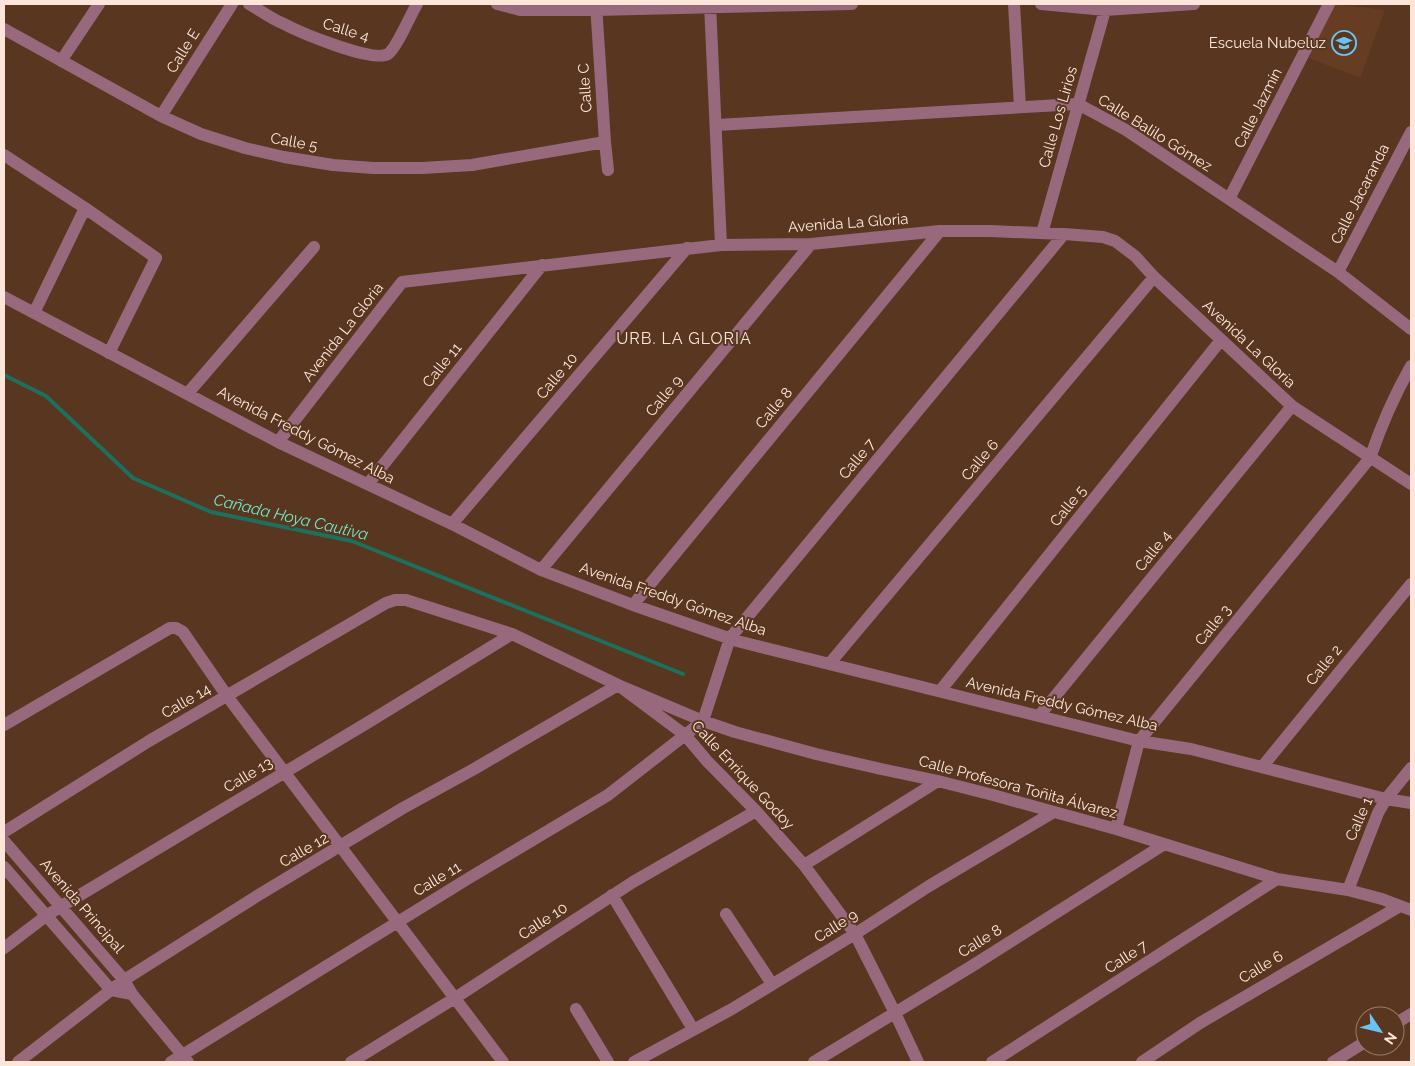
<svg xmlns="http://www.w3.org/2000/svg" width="1415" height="1066" font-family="Raleway,sans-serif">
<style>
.built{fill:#663d22}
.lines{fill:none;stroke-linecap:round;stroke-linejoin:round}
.stream{stroke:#1d705c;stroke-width:4}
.street{stroke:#98697c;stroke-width:12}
.labels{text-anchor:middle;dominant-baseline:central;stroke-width:4;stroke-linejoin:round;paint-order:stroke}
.street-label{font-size:15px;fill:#fde6d9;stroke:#583620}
.poi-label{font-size:15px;fill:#fde6d9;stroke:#583620;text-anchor:end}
.neighbourhood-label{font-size:16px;letter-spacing:1px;fill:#fde6d9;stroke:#583620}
.water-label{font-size:16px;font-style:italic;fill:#73e4c5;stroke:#583620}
</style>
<rect width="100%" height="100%" fill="#583620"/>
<path class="built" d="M1334,4l51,6 -25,68 -51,-20 12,-29z"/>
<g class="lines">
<path class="stream" d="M4,375l42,21 87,82 78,34 141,29 331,133"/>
<path class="street" d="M249,4c11,6 21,14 33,19 17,9 90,40 106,31 8,-5 23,-40 29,-50
M497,4l23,6h76l256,-6
M596,4l9,138 3,28
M710,4l11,241
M1014,4l6,103
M1041,4l64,6 89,-6
M4,29l157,87 40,18 44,14 39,9 49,8 40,3h49l50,-3 133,-23
M61,61l38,-57
M161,116l71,-112
M717,125l361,-21 48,26 212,142 73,57
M4,155l81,53 71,50 -47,95
M1229,199l100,-195
M1042,233l63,-223
M1338,272l73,-140
M4,297l274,145 174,82 89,46 92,35 104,36 402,100 52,8 195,50 25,4
M34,313l51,-105
M188,393l126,-146
M278,442l124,-160 319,-37 90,-1 129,-13h50l74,3 39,3 12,4 20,15 19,21 138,129 119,78
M368,484l174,-219
M452,524l235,-276
M541,570l270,-326
M633,605l307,-374
M830,663l324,-386
M940,691l281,-351
M1039,716l253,-310
M4,725l166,-97h6l7,4 44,64 276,366
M1262,767l149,-183
M1116,829l23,-88 231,-283c11,-32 24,-62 41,-92
M4,832l145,-91 237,-138 9,-3h11l106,34 106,51 67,50 22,26 49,50 48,54 51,69 40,79 23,49
M4,841l120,139 8,14 -21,-4 -107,-123
M804,865l134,-84
M1348,890l30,-77 8,-14 25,-31
M612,895l81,134
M726,914l46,70
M4,948l42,-32 14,-9 307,-184 145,-89
M132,994l56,68
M576,1009l32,53
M1395,1024l16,-10
M18,1062l106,-82 133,-84 146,-88 71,-39 144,-84 85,36 32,11 81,22 65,15 57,12 55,14 123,34 161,50 71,11 34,9 29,11
M171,1062l298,-184 139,-83 95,-74 27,-83 334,-404
M351,1062l104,-64 178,-116 123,-71
M634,1062l98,-53 123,-75 74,-48 123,-73
M814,1062l158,-96 191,-121
M992,1062l285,-183
M1142,1062l58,-39 200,-117
M1333,1062l32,-20"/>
</g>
<defs>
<symbol id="school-ring" viewBox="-11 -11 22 22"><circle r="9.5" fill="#583620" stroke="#6ac3f1" stroke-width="1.5"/><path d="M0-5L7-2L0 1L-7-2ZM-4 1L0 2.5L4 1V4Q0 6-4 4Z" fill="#6ac3f1"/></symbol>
</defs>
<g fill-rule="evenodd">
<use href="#school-ring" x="1330" y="29" width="28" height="28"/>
</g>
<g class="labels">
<g class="street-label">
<text transform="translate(346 30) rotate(17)">Calle 4</text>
<text transform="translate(183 51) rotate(-58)">Calle E</text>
<text transform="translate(585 88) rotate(-94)">Calle C</text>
<text transform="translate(1258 108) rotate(-63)">Calle Jazmín</text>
<text transform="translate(1058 117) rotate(-74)">Calle Los Lirios</text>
<text transform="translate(1155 133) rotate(32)">Calle Balilo Gómez</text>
<text transform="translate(294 142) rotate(10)">Calle 5</text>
<text transform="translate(1360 194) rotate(-63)">Calle Jacaranda</text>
<text transform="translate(848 223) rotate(-4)">Avenida La Gloria</text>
<text transform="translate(343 332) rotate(-52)">Avenida La Gloria</text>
<text transform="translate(1249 344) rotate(43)">Avenida La Gloria</text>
<text transform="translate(442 365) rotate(-51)">Calle 11</text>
<text transform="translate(557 376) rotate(-50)">Calle 10</text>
<text transform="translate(664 396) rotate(-50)">Calle 9</text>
<text transform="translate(774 408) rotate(-50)">Calle 8</text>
<text transform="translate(306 435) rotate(27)">Avenida Freddy Gómez Alba</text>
<text transform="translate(857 459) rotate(-50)">Calle 7</text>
<text transform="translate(980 460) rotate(-50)">Calle 6</text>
<text transform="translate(1068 506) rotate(-51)">Calle 5</text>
<text transform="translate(1153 551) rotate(-51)">Calle 4</text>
<text transform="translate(673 599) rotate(19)">Avenida Freddy Gómez Alba</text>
<text transform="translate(1213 625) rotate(-51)">Calle 3</text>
<text transform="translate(1324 665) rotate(-51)">Calle 2</text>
<text transform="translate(186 701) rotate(-30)">Calle 14</text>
<text transform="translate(1062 704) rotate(13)">Avenida Freddy Gómez Alba</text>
<text transform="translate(248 775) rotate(-31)">Calle 13</text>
<text transform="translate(743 775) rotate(47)">Calle Enrique Godoy</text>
<text transform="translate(1018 787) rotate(15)">Calle Profesora Toñita Álvarez</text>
<text transform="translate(1359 819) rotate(-66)">Calle 1</text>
<text transform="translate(304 850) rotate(-30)">Calle 12</text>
<text transform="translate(437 879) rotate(-31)">Calle 11</text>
<text transform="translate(82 906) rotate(49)">Avenida Principal</text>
<text transform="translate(543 921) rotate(-33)">Calle 10</text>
<text transform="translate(836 926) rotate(-32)">Calle 9</text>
<text transform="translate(980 941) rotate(-32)">Calle 8</text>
<text transform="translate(1126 957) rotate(-33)">Calle 7</text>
<text transform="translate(1261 967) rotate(-31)">Calle 6</text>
</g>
<g class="poi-label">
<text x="1326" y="43">Escuela Nubeluz</text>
</g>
<g class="neighbourhood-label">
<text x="684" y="338">URB. LA GLORIA</text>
</g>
<g class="water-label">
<text transform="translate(291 517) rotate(13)">Cañada Hoya Cautiva</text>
</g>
</g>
<rect width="1415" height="1066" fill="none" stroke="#fde6d9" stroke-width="10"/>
<g transform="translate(1380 1031) rotate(125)"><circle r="24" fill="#583620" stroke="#9a7c6a"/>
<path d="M0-4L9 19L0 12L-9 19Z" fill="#6ac3f1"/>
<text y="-8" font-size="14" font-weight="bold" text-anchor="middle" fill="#fde6d9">N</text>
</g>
</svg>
